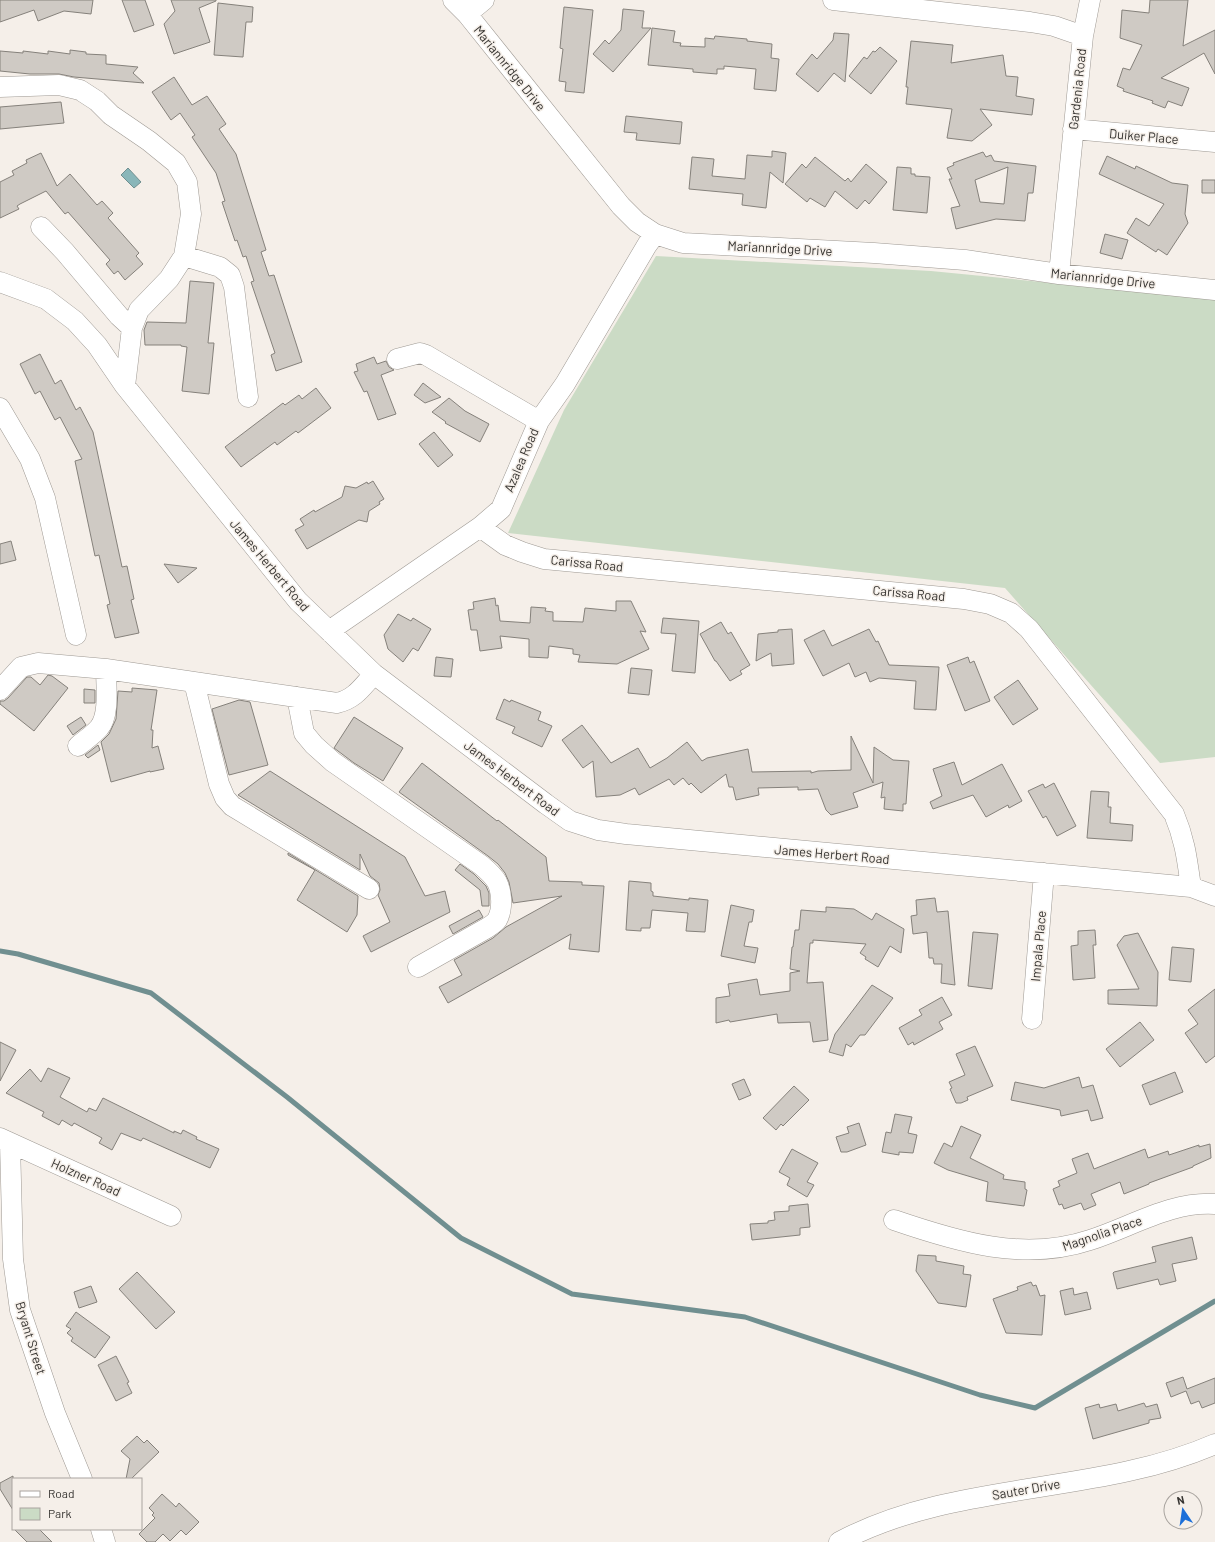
<svg xmlns="http://www.w3.org/2000/svg" width="1215" height="1542" font-family="Barlow,sans-serif">
<style>
.green{fill:#cbdbc5}
.water{fill:#89b6b9;stroke:#708f90}
.lines{fill:none;stroke-linecap:round;stroke-linejoin:round}
.stream{stroke:#708f90;stroke-width:5}
.building{fill:#cfcac4;stroke:#85817b;fill-rule:evenodd}
.minor-casing{stroke:#9e9993;stroke-width:21}
.minor{stroke:#fff;stroke-width:20}
.labels{text-anchor:middle;dominant-baseline:central;stroke-width:3;stroke-linejoin:round;paint-order:stroke}
.street-label{font-size:13px;fill:#363431;stroke:#f5efe9}
</style>
<rect width="100%" height="100%" fill="#f5efe9"/>
<path class="green" d="M656,256l275,15 284,28v458l-55,6 -155,-175 -497,-55 56,-123z"/>
<path class="water" d="M128,168l13,14 -7,6 -13,-13z"/>
<g class="lines">
<path class="stream" d="M0,951l18,3 133,39 136,104 174,141 111,56 173,23 235,78 55,13 180,-107"/>
</g>
<path class="building" d="M0,0h93l-2,14 -27,-3 -26,10 -4,-11 -34,12z
M122,0h23l9,25 -20,7z
M171,0h45v1l-17,7 11,34 -36,12 -10,-30 11,-13z
M1150,0h38l-5,46 32,-16v44l-11,-21 -43,25 28,10 -7,18 -14,-5 -3,7 -13,-5 1,-2 -30,-10 1,-2 -7,-3 6,-18 7,2 12,-25 -22,-7 2,-28 27,3z
M218,3l35,4 -1,15h-6l-3,35 -29,-2z
M564,7l29,3 -9,83 -19,-2 1,-9 -7,-1 4,-32 -3,-1z
M623,9l21,2 -2,17h9l-38,44 -20,-18 12,-14 4,4 12,-14z
M652,28l23,3 -2,11 8,1 -1,3 25,1v-9l9,1 1,-3 32,3v2l25,3 -1,14 8,1 -3,32 -22,-2 2,-20 -32,-3v3h-7v5l-24,-2v-3l-45,-4z
M834,33l15,1 -4,48 -11,-9 -16,19 -22,-18 16,-20 5,5 16,-19z
M911,41l42,4 -2,18 52,-8 3,21 12,1 -2,19 18,3 -2,16 -52,-6 12,16 -20,16 -25,-3 5,-29 -46,-5 2,-17h-2z
M880,47l17,14 -26,33 -22,-18 15,-19 3,2 6,-8 2,1z
M70,50l16,2v2l20,1v9l32,3 -5,6 11,10 -70,-6 -15,-3h-29l-30,-3v-20l23,2v-2l25,3v-3l22,3z
M174,77l18,28 15,-9 19,28 -7,5 17,25 30,96 -5,2 8,24 5,-1 28,87 -26,9 -5,-16 4,-2 -24,-71 3,-1 -8,-25 -3,1 -6,-17 -2,1 -13,-39 3,-1 -9,-28 -24,-36 3,-2 -15,-22 -9,7 -19,-28z
M61,102l3,21 -64,6v-22z
M626,116l56,6 -2,22 -44,-4 1,-7 -13,-1z
M772,151l14,2 -3,30 -13,-11 -4,36 -24,-3 1,-11 -54,-5 3,-32 22,2 -2,17 33,3 2,-24 25,2z
M983,152l3,5 5,-2 3,6 42,5 -3,27h-5l-3,28 -29,-2 -40,10 -5,-21 9,-2 -11,-27h3l-5,-11 7,-3 -1,-2zM1008,167l-4,37 -24,-2 -5,-22z
M41,153l16,33 13,-12 27,31 5,-4 11,12 -5,5 31,35 -3,3 7,8 -18,16 -7,-9 -4,3 -8,-10 4,-4 -42,-48 -3,2 -19,-23 -26,13 -3,2 2,3 -19,9v-36l14,-7 -2,-4 15,-8 -1,-3z
M1107,156l28,13 1,-3 36,17 16,2 -3,29 3,9 -21,32 -9,-6 -2,3 -29,-19 9,-15 13,8 15,-22 -65,-30z
M815,157l30,24 3,-3 3,4 15,-18 21,18 -18,22 -4,-4 -8,9 -22,-18 -10,16 -15,-9 -3,4 -22,-18 17,-20 4,4z
M897,167l14,1v6h4v2l15,1 -3,36 -34,-3z
M1202,180h13v13h-13z
M1105,234l23,6 -6,19 -22,-6z
M190,281l24,2 -6,60h6l-5,51 -27,-3 5,-44 -6,-1v-1h-36l-1,-15 3,-8 39,1z
M40,354l15,30 6,-4 15,30 4,-3 13,25 29,135 5,-1 7,33 -3,1 8,33 -24,5 -8,-33 3,-1 -11,-49 -4,1 -20,-95 7,-2 -22,-42 -5,3 -15,-29 -5,3 -15,-30z
M374,357l3,7 9,-3 3,6 5,3 -13,5 15,39 -18,6 -11,-29 -3,1 -10,-20 4,-1 -2,-7z
M423,383l18,14 -16,6 -11,-8z
M316,388l15,20 -33,25 -2,-2 -19,14 -2,-3 -34,25 -16,-20 58,-44 2,2 14,-10 3,4z
M449,398l16,13 24,13 -9,18 -35,-19 1,-1 -14,-10z
M434,432l19,23 -15,12 -19,-23z
M373,481l11,18 -5,3 1,2 -11,7 -2,11 -8,-2 -52,29 -12,-19 9,-5 -4,-6 14,-9 1,2 27,-15 3,-11 11,2 11,-6 1,2z
M11,541l5,19 -16,4v-20z
M164,564l33,4 -19,15z
M495,598l1,8 2,-1 2,16 30,2 1,-16 15,1 -1,3 8,1v9l30,1 2,-14 31,3v-10h15l15,31 -6,-1 9,18 -32,15 -39,-2 2,-7 -7,-1v-5l-24,-3 -1,12 -19,-1v-18l-29,-3 2,12 -22,3 -3,-21h-6l-3,-20 6,-1 -1,-7z
M398,614l13,7 2,-3 18,11 -13,22 -5,-3 -10,14 -15,-13 -4,-14z
M663,618l36,3 -4,52 -23,-2 4,-37 -15,-1z
M721,622l7,12 3,-2 19,33 -10,6 2,3 -12,7 -14,-20h-1l-15,-27z
M792,629l2,35 -22,2 -1,-13 -15,8 2,-27 20,-2v-2z
M869,629l7,13 2,-1 11,24 50,2 -3,43 -22,-1 2,-28 -37,-3 -9,4 -4,-10 -11,5 -6,-14 -26,13 -19,-36 20,-10 8,16z
M436,657l17,2 -2,18 -17,-1z
M968,657l2,6 4,-2 16,40 -25,10 -18,-46z
M631,668l21,2 -3,25 -21,-2z
M48,675l4,1 16,12 -34,43 -34,-27v-3h4l4,-3 19,-21h4l9,8z
M1018,680l20,29 -25,16 -19,-28z
M132,688l25,2 -6,40h2l-1,18 6,-2 6,23 -14,3v-1l-39,11 -10,-40 8,-8 7,-15 2,-28 14,1z
M84,689l11,1v13h-11z
M504,699l6,3 1,-2 30,12 -3,8 14,6 -10,21 -30,-14 3,-6 -19,-8z
M239,700l11,2 18,63 -39,10 -17,-66z
M81,717l5,8 -13,10 -6,-9z
M354,717l49,31 -20,33 -29,-18 -20,-15z
M582,725l29,38 27,-15 12,20 17,-10 20,-16 15,19 5,-3 41,-9 4,23 59,-1v2l7,-2 33,-1v-34l22,47 1,-36 19,13 16,1 -3,43h-3v7l-19,-2 1,-12 -4,1 2,-16 -30,11 5,14 -27,8 -5,-5 -8,-21 -20,1v-3l-40,1 1,7 -23,5 -3,-13h-4l-3,-13 -25,19 -10,-10 -2,2 -6,-7 -9,7 -5,-6 -30,16 -4,-7 -15,7 -24,2 -3,-36 -10,7 -21,-28z
M98,745l2,5 -12,8 -3,-3z
M954,762l8,23 40,-21 20,37 -13,7 -1,-3 -22,12 -13,-22 -40,14 -3,-7 12,-6 -9,-27z
M422,763l75,58 1,-1 48,37 3,24 33,1v3l22,1 -5,66 -30,-3 2,-15 -123,69 -9,-16 23,-12 -8,-15 39,-22 13,-11 56,-31 -49,7 -4,-21 -4,-9 -7,-9 -10,-8 -89,-64z
M270,771l135,86 20,39 20,-5 5,21 -79,40 -8,-16 27,-14 -12,-27 2,-5 -1,-7 -9,-7 -10,-22v16l-122,-75z
M1054,783l22,43 -19,10 -11,-20 -3,2 -15,-27 15,-7 2,4z
M1091,791l18,1 -1,15h3l-1,16 23,2 -1,16 -45,-3z
M288,853l70,43 -1,19 -10,17 -50,-32 18,-30 -27,-15z
M460,864l14,10 12,12 3,7v13h-7l-2,-16 -25,-20z
M629,881l22,2v8l2,1v4l36,4v-2l19,2 -3,32 -19,-1 2,-18 -36,-3 -2,18h-9v3l-15,-1z
M935,898l2,14 11,-1 7,74 -14,-2 1,-19h-8l-1,-6h-4l-2,-26 -14,2 -2,-18 6,-1 -1,-15z
M731,905l23,5 -2,12h-3l-5,24 14,2 -3,15 -34,-7z
M826,907l28,2 18,11 4,-7 28,16 -3,24 -11,-7 -12,21 -13,-8 1,-2 -6,-4 6,-9 -53,-4v3h-3l-3,40 16,-1 5,58 -15,2 -3,-20 -32,1 -1,-9 -47,8 -1,-2 -13,3v-25l14,-2 -2,-12 29,-5 3,16 30,-4v-18l10,-2 -10,-2 2,-22h1l2,-17h4l2,-20 25,2z
M479,910l4,7 -30,17 -4,-8z
M1095,930l1,15h-3l2,33 -22,2 -2,-34 7,-1v-14z
M973,932l25,2 -6,55 -24,-3z
M1138,933l20,39 -1,34 -49,-2v-14l31,-1 -22,-44 7,-9z
M1172,947l22,2 -3,33 -22,-2z
M872,985l21,13 -28,37h-5l-9,12 -5,-3 -3,12 -14,-4 6,-18z
M1215,989v67l-9,7 -21,-30 13,-9 -10,-14z
M942,997l10,18 -13,7 4,7 -29,16 -1,-3 -5,3 -9,-17 23,-13 -3,-5z
M1140,1022l14,18 -34,27 -14,-18z
M0,1042l16,8 -16,31z
M975,1046l18,40 -26,11 1,3 -7,3h-5l-6,-14 2,-1 -3,-6 16,-7 -9,-21z
M48,1068l22,10 -10,19 27,15 2,-4 7,3 7,-13 71,35v-2l7,3 2,-4 14,7 -1,2 23,10 -9,19 -67,-30 -2,3 -20,-8 -9,17 -13,-7 3,-5 -28,-15 -2,3 -10,-6 -3,5 -17,-9 2,-4 -38,-19 24,-24 11,13z
M1175,1072l8,20 -33,13 -8,-20z
M1079,1077l3,11 11,-3 10,33 -12,3 -3,-11 -27,6 -1,-6 -49,-10 4,-18 29,6z
M744,1079l7,16 -12,5 -7,-16z
M794,1086l15,14 -26,26 -2,-2 -5,6 -13,-12z
M895,1114l17,3 -4,16 9,2 -4,18 -14,-1v3l-17,-3 4,-20 5,1z
M859,1123l7,22 -19,7h-6l-5,-15 13,-4 -2,-6z
M961,1126l20,9 -11,23 34,17 -1,4 22,3v7l2,1 -3,16 -38,-5 2,-19 -40,-12 -14,-7 10,-20 8,4z
M1210,1144l1,14 -18,8v1l-44,16v1l-25,10 -4,-12 -29,12 5,11 -12,5 -3,-7 -17,6 -2,-5 -3,1 -6,-16 7,-3 -2,-5 19,-8 -5,-14 16,-6 6,16 51,-20 3,9 20,-7 1,4 30,-10v2z
M792,1149l26,14 -11,19 7,3 -7,12 -20,-12 3,-7 -11,-6z
M808,1204l2,23 -10,1v7l-48,5 -2,-16 18,-1v-2l7,-1 -1,-8 15,-1v-5z
M1192,1237l5,22 -25,5 4,17 -16,4 -2,-6 -41,10 -4,-16 1,-1 42,-10 -4,-15z
M918,1255l18,1v5l28,5 -1,8 8,1 -5,32 -28,-4 -22,-32z
M137,1272l38,40 -19,17 -37,-40z
M1031,1282l2,4 3,-1 4,11 5,-1 -3,40 -36,-2 -13,-34 25,-9 -1,-3z
M91,1286l6,16 -18,6 -5,-16z
M1073,1288l1,7 13,-3 4,17 -26,6 -5,-24z
M76,1312l34,25 -15,21 -24,-17 2,-3 -6,-5 4,-4 -5,-3z
M116,1356l13,26 -2,1 5,10 -16,8 -18,-36z
M1183,1377l4,12 28,-11v25l-13,5 -3,-7 -8,3 -5,-13 -15,6 -5,-14z
M1144,1403l2,4 11,-3 4,14 -12,2v3l-56,16 -8,-31 14,-4 1,4 16,-4 2,7z
M137,1436l7,7 3,-3 12,12 -28,27h-5l4,-20 -9,-8z
M13,1476v34l-13,-21v-6z
M162,1494l14,13 3,-4 20,19 -13,13 -5,-5 -11,11 -7,-7 -8,8h-8l-8,-8 16,-16 -3,-3 2,-2 -5,-5z
M14,1529h25l13,13h-25z"/>
<g class="lines">
<defs>
<path id="minor" d="M453,0l14,14 154,192 16,16 18,12 28,9 191,10 91,7 94,14 156,16
M833,0l197,22 24,4 29,10 -24,238
M467,14l17,-14
M1083,36l7,-36
M0,87l59,-2 21,5 17,11 14,14 38,26 27,22 11,19 4,32 -7,42 -15,23 -30,31 -7,18 -7,58
M1073,129l142,13
M41,227l24,25 54,64 13,12
M184,256l36,11 10,8 4,12 14,110
M0,282l46,17 29,22 22,24 28,41 173,215 76,73 172,130 24,17 28,9 28,4 565,53 24,9
M397,359l23,-6 6,2 113,66
M0,408l30,51 15,39 31,137
M480,527l25,18 17,7 22,7 420,40 26,5 21,9 18,16 145,185c11,26 13,45 17,73
M329,631l151,-104 21,-18 38,-88 26,-37 82,-139 8,-11
M194,682l25,102 6,14 7,8 137,83
M0,690l21,-23 17,-4 68,6 231,34c18,-4 25,-16 37,-29
M297,697l7,36 10,12 19,17 148,103c6,5 12,10 16,17 5,10 6,28 0,38 -2,3 -7,6 -10,8l-69,39
M78,746c7,-6 15,-11 21,-18 11,-13 7,-43 7,-59
M1032,1019l12,-146
M0,1138l171,78
M10,1143l3,116 7,51 35,103 27,66
M894,1220c64,22 130,42 196,20 41,-13 81,-39 125,-36
M101,1529l4,13
M839,1542c116,-62 257,-46 376,-98"/>
</defs>
<use href="#minor" class="minor-casing"/>
<use href="#minor" class="minor"/>
</g>
<g class="labels">
<g class="street-label">
<text transform="translate(510 68) rotate(51)">Mariannridge Drive</text>
<text transform="translate(1077 89) rotate(-84)">Gardenia Road</text>
<text transform="translate(1144 136) rotate(5)">Duiker Place</text>
<text transform="translate(780 248) rotate(3)">Mariannridge Drive</text>
<text transform="translate(1103 278) rotate(6)">Mariannridge Drive</text>
<text transform="translate(521 460) rotate(-67)">Azalea Road</text>
<text transform="translate(587 563) rotate(6)">Carissa Road</text>
<text transform="translate(270 565) rotate(50)">James Herbert Road</text>
<text transform="translate(909 593) rotate(5)">Carissa Road</text>
<text transform="translate(512 778) rotate(37)">James Herbert Road</text>
<text transform="translate(832 854) rotate(5)">James Herbert Road</text>
<text transform="translate(1038 946) rotate(-85)">Impala Place</text>
<text transform="translate(86 1177) rotate(24)">Holzner Road</text>
<text transform="translate(1102 1233) rotate(-19)">Magnolia Place</text>
<text transform="translate(31 1338) rotate(73)">Bryant Street</text>
<text transform="translate(1026 1489) rotate(-10)">Sauter Drive</text>
</g>
</g>
<rect x="12" y="1478" width="130" height="52" fill="#f5efe9" stroke="#a9a49f"/>
<rect x="20" y="1491" width="20" height="6" fill="#ffffff" stroke="#a9a49f"/>
<text x="48" y="1498" font-size="12" fill="#363431">Road</text>
<rect x="20" y="1508" width="20" height="12" fill="#cbdbc5" stroke="#a9a49f"/>
<text x="48" y="1518" font-size="12" fill="#363431">Park</text>
<g transform="translate(1183 1510) rotate(347)"><circle r="19" fill="#f5efe9" stroke="#a9a49f"/>
<path d="M0-3L7 15L0 10L-7 15Z" fill="#1c6fd9"/>
<text y="-6" font-size="11" font-weight="bold" text-anchor="middle" fill="#363431">N</text>
</g>
</svg>
